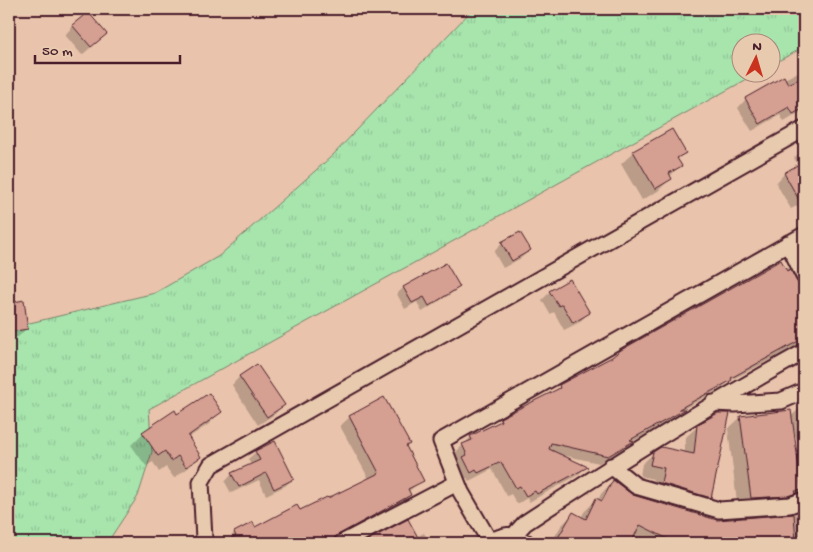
<svg xmlns="http://www.w3.org/2000/svg" width="813" height="552" font-family="'Gochi Hand',sans-serif">
<style>
.grass{fill:url(#grass-tufts);stroke:#78826c}
.shadow{fill:#0003}
.building{fill:#d59f92;stroke:#4a1f2b}
.lines{fill:none;stroke-linecap:round;stroke-linejoin:round}
.street-casing{stroke:#4a1f2b;stroke-width:19}
.street{stroke:#e8caaf;stroke-width:15}
</style>
<defs>
<pattern id="grass-tufts" width="24" height="20" patternUnits="userSpaceOnUse" patternTransform="scale(1.25)"><rect width="24" height="20" fill="#a7e5ad"/><path d="M3 7l-1-3M5 7V3M7 7l1-3M15 17l-1-3M17 17v-4M19 17l1-3" fill="none" stroke="#91c495"/></pattern>
</defs>
<rect width="100%" height="100%" fill="#e9c3ab"/>
<filter id="ink" filterUnits="userSpaceOnUse"><feTurbulence type="fractalNoise" baseFrequency=".02" numOctaves="2"/><feDisplacementMap in="SourceGraphic" scale="10" xChannelSelector="R" yChannelSelector="G"/><feConvolveMatrix kernelMatrix="1 2 1 2 8 2 1 2 1" color-interpolation-filters="sRGB"/></filter>
<g filter="url(#ink)">
<path class="grass" d="M473,9h331v38l-33,18 -1,-23h-30v30l18,1 -609,336 3,43 -14,44 -31,47h-98v-215l146,-35 64,-37 113,-100z"/>
<path class="shadow" d="M73,26l24,16 -15,13 -17,-20z
M804,69v41l-20,12 -4,-7 -28,16 -14,-23 8,-9z
M804,148v54l-13,7 -15,-26 8,-9 15,-8 -5,-8z
M634,152h50l-7,8 3,6 -11,11 1,2 -12,12 -16,9 -21,-36z
M502,243l28,7 -9,8 -18,10 -9,-16z
M788,267l10,17 6,3v52l-5,6 -70,36 -7,7 -41,22h3l-8,8 -46,25 -6,6 -25,14 -37,-8 23,13 -7,7 -49,27 -2,-4 -10,6 -6,-10 -4,2 -15,-27 -23,12 -2,-3 -5,2 -7,-14 4,-3 -5,-9 17,-17 23,-11 6,-6 54,-28 6,-6z
M459,287l-7,6 -30,19 -5,-10 -12,7 -8,-15 6,-6z
M550,292l38,21 -8,9 -16,8 -10,-18 -4,2 -8,-14z
M23,302l4,26 -9,9 -9,1v-34z
M240,376l43,29 -8,9 -17,11 -26,-40z
M804,405v49l-11,-23 8,60 -12,12 -51,7 -10,-81 13,-12 50,-1z
M174,412l3,4 43,-4 -11,12 -21,14 12,19 -12,11 -14,10 -8,-11 -7,5 -6,-10 -7,4 -15,-21 12,-12z
M350,417l58,27 -3,3 17,33 -14,12 2,3 -9,9 -69,37v2h-106l8,-10 18,-9 2,5 45,-17 70,-33 -29,-53z
M698,426l11,71 -11,11 -48,-14 3,-15 -13,-3 2,-12 12,-11 30,1 2,-17z
M256,452l37,27 -8,7 -19,9 -7,-15 -28,13 -6,-11 7,-8 19,-9 -3,-6z
M613,481l17,14 10,3 -26,45h-63l10,-17 13,-13 7,5 3,-6 12,-12h2l3,-6z
M804,511v32h-105v-9l92,-18z
M637,513l60,2 -6,28h-61z
M407,521l9,16 8,-4 6,10h-66z"/>
<path class="building" d="M88,12l19,22 -16,13 -19,-22z
M784,76l4,8 16,-7v31l-11,6 -4,-7 -29,17 -15,-26z
M672,129l14,24 -9,5 5,8 -13,7 3,6 -17,10 -22,-38z
M804,161v48l-20,-36z
M520,232l11,18 -19,11 -11,-19z
M781,260l6,11 3,-2 14,25v44l-73,40 1,2 -53,29h7l-56,31 4,1 -26,15 -57,-13 -2,6 39,18 -51,27 -2,-3 -9,5 -6,-10 -4,2 -15,-26 -23,11 -2,-3 -5,3 -8,-16 4,-2 -5,-11 10,-4 -2,-4 31,-15 -1,-3 60,-30 -1,-3 53,-28 9,-7z
M446,263l14,24 -31,19 -5,-9 -12,6 -9,-16z
M570,279l20,34 -17,10 -11,-19 -3,2 -10,-15z
M24,300l4,29 -19,3v-29z
M257,364l28,41 -18,12 -28,-41z
M209,393l13,19 -34,24 13,21 -15,10 -8,-11 -7,5 -6,-10 -7,5 -16,-24 33,-22 2,4z
M384,397l26,47 -4,2 18,35 -16,8 3,6 -73,40 -4,3 -1,5h-111l14,-7 -2,-4 19,-10 2,5 42,-22 3,5 27,-13 1,1 51,-25 -30,-57z
M791,410l11,80 -7,1 1,2 -8,3 -37,2 -11,-82z
M718,413h12l-19,85 -50,-15 3,-15 -14,-3 3,-13 8,-5 33,7 3,-29z
M275,441l19,38 -20,10 -8,-16 -27,14 -8,-14 29,-13 -5,-9z
M613,480l20,15 84,25 77,-6 2,29h-129l1,-4 -28,-14 -9,18h-76l18,-31 13,7 10,-21 6,3z
M408,519l13,24h-59z"/>
<g class="lines">
<defs>
<path id="street" d="M788,243l16,33
M713,403l22,1 46,-3 23,-10
M611,466l25,20 83,24 71,-5 14,-5
M514,535l11,-12c91,-60 183,-118 279,-171
M490,542l-29,-50 -20,-51 363,-206
M207,543l-3,-4 -3,-57 10,-17 593,-336
M342,543l115,-60
M487,543c18,-9 23,-11 40,0"/>
</defs>
<use href="#street" class="street-casing"/>
<use href="#street" class="street"/>
</g>
</g>
<rect width="813" height="552" fill="none" stroke="#e8caaf" stroke-width="30"/>
<rect x="15" y="15" width="783" height="522" fill="none" stroke="#4a1f2b" stroke-width="2" filter="url(#ink)"/>
<g transform="translate(756 58) rotate(5)"><circle r="24" fill="#e8caaf" stroke="#a9867a"/>
<path d="M0-4L9 19L0 12L-9 19Z" fill="#c8321e"/>
<text y="-8" font-size="14" font-weight="bold" text-anchor="middle" fill="#4a1f2b">N</text>
</g>
<path d="M35 55v8h145v-8" fill="none" stroke="#4a1f2b" stroke-width="2.5"/>
<text x="42" y="55" font-size="15" fill="#4a1f2b" stroke="#e8caaf" stroke-width="4" paint-order="stroke">50 m</text>
</svg>
